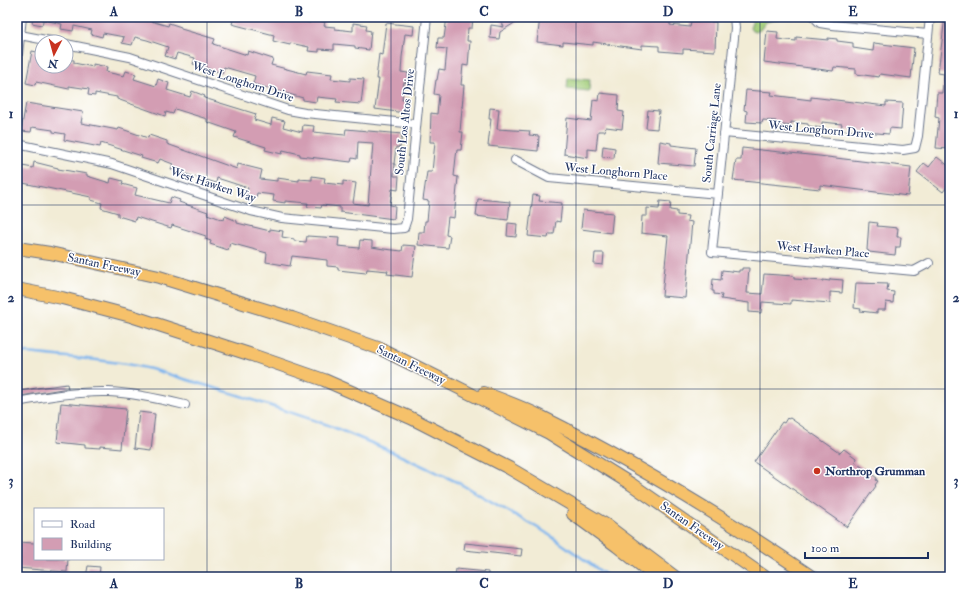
<svg xmlns="http://www.w3.org/2000/svg" width="967" height="594" font-family="'IM FELL Double Pica',serif">
<style>
.green{fill:#a3cd79;stroke:#5f7e6c}
.lines{fill:none;stroke-linecap:round;stroke-linejoin:round}
.stream{stroke:#7fb6ee;stroke-width:2.5}
.building{fill:#d39db3}
.minor-casing{stroke:#667188;stroke-width:10}
.highway-casing{stroke:#667188;stroke-width:14}
.minor{stroke:#fff;stroke-width:8}
.highway{stroke:#f6c16b;stroke-width:12}
.grid{fill:none;stroke:#1b2f5e;stroke-width:1;stroke-opacity:0.55}
.poi-dot{fill:#c8321e;stroke:#fff;stroke-width:1.5}
.labels{text-anchor:middle;dominant-baseline:central;stroke-width:3;stroke-linejoin:round;paint-order:stroke}
.street-label{font-size:12px;fill:#1b2f5e;stroke:#fff}
.poi-label{font-size:12px;font-weight:bold;fill:#1b2f5e;stroke:#fff;text-anchor:start}
.neatline{fill:none;stroke:#1b2f5e;stroke-width:1.5}
.grid-label{font-size:13px;text-anchor:middle;font-weight:bold;fill:#1b2f5e}
</style>
<rect width="100%" height="100%" fill="#fff"/>
<filter id="ink" filterUnits="userSpaceOnUse"><feTurbulence type="fractalNoise" baseFrequency=".025" numOctaves="2"/><feDisplacementMap in="SourceGraphic" scale="8" xChannelSelector="R" yChannelSelector="G"/><feConvolveMatrix kernelMatrix="1 2 1 2 8 2 1 2 1" color-interpolation-filters="sRGB"/></filter>
<filter id="wash" filterUnits="userSpaceOnUse"><feTurbulence type="fractalNoise" baseFrequency=".012" numOctaves="4" result="noise"/><feDisplacementMap in="SourceGraphic" scale="16" xChannelSelector="R" yChannelSelector="G"/><feGaussianBlur stdDeviation="0.9" result="paint"/><feColorMatrix in="noise" values="0 0 0 0 0 0 0 0 0 0 0 0 0 0 0 0 0 1.4 0 .05"/><feComposite in="paint" operator="in"/></filter>
<g filter="url(#wash)">
<rect width="100%" height="100%" fill="#f2ecd6"/>
<path class="green" d="M754,17h27l-2,2 -13,3 -6,8 -4,2 -4,-1 -2,-3z
M568,78l22,2 -1,11 -22,-2z"/>
<g class="lines">
<path class="stream" d="M17,352l80,8 30,4 24,5 87,26 90,30 58,24 71,33 88,50 64,45"/>
</g>
<g id="blocks">
<path class="building" d="M33,17h11l-2,8 -10,-2z
M45,17h92l31,9 1,-3 12,4v2l34,10 -2,5 34,11 1,-4 25,8 -2,6 35,9 1,-3 25,3 -1,5 19,2v-3l14,1 -3,25 -25,-2 1,-3 -20,-2 -1,5 -13,-2v-2l-50,-14 2,-8 -31,-9 -2,6 -29,-9 2,-6 -18,-5 -2,6 -10,-3 3,-9 -21,-7 -12,-3 -3,8 -10,-2 2,-6 -21,-4 -1,4 -11,-3 1,-4 -18,-4 -1,5 -12,-2 1,-5 -18,-4z
M234,17h59l-1,1 18,5 1,-3 14,2 -1,4 11,1v2l18,2v-8l14,2 -1,5 5,1 -2,19 -14,-2v-2l-21,-2v6l-15,-1v3l-11,-1 1,-4 -19,-4v2l-17,-4 1,-6 -42,-11z
M447,17h26l-1,11h-4l-1,13h3l-2,25 -5,-1 -2,20h3l-4,47h3l-2,18h-4l-1,7 -2,19 4,1 -4,41 -6,-1 -2,18 4,1 -2,12 -30,-3 1,-13h5l1,-11h2l2,-20 -6,-1 4,-28h5l3,-30h-5l1,-29 6,1 2,-19 -5,-1 2,-14h1l2,-11 6,1 2,-21 -10,-1 1,-10h6z
M499,17h25l-24,15 -1,7 -9,-1 1,-13 13,2z
M540,17h48l14,1 1,-1h31l28,3v-1h8v6l20,2 1,-6 25,1 -1,29 -32,-2v4l-24,-2v-5l-17,-1v4l-49,-7v3l-30,-3v3l-26,-3z
M945,17h5v132l-14,-1 3,-30 -4,-1 2,-24h5l2,-19 -6,-1z
M386,23l28,3 -1,9 -8,-1 -3,23 -1,15 7,1 -1,10 -3,-1 -2,17h5l-2,14 -30,-4 4,-30h-3l3,-25 3,1z
M767,31l11,1 -1,7 19,2v-4l32,3v-2l9,1v2l16,2v5l20,3 1,-8 40,5 -3,30 -31,-4 -1,3 -23,-3v-5l-22,-2 -1,4 -69,-9z
M32,51l10,2v13h24v-7l8,1v3l19,4v-3l14,3 -1,5 18,4 2,-5 10,3 -2,5 22,7 2,-7 11,4 -2,7 23,7 2,-6 13,5 -1,2 52,16 -2,6 17,5 1,-7 13,3 -2,6 19,5 1,-7 11,1 -1,6 21,2 11,1 1,-6 56,5 -2,14 -4,-1 -2,17h1l-1,12h5l-1,14 -6,-1 -2,16 5,1 -1,13 -54,-7v-5l-18,-2 -1,3 -14,-1 1,-4 -23,-2v2l-12,-2 1,-6 -17,-2 -1,5 -10,-3 2,-7 -31,-10 -1,5 -21,-7v1l-24,-8 2,-5 -13,-5 -2,4 -17,-5 1,-2 -41,-13 -1,4 -36,-7 1,-6 -12,-2v-2l-21,-3 -1,5 -10,-1 5,-28 57,9 -2,11 37,7 1,-2 29,10 1,-3 18,6v3l70,25 1,-5 24,6 -2,9 17,2v-3l22,3v-2l13,1v-4l13,2 -1,5 19,2v-4l13,2 -3,20 15,2 5,-62 -15,-1 -1,17 -5,-1 -1,4 -51,-6v-2l-17,-4 -1,4 -17,-4 1,-3 -32,-10 2,-5 -29,-10v-3l-32,-10 -2,5 -7,-2 -1,4 -48,-17v-2l-22,-4v3l-7,-1 1,-6 -20,-3v3l-33,-7 -1,3 -9,-2z
M746,90l26,2 -1,3 40,5v-3l75,9v-4l17,1 -2,26 -11,-1 -1,6 -48,-4 1,-6 -20,-2v6l-14,-2v-2l-17,-2v4l-16,-2 1,-3 -13,-1 -1,3 -16,-1 1,-11 -3,-1z
M600,93l19,2 -1,16 6,1 -2,17 -16,-2 -1,4h-7l-2,19 -8,-1v9l-24,-4 3,-36 24,3 2,-21 6,1z
M490,108l9,1 -2,20 33,2 -1,4 10,1 -1,15 -50,-5 3,-27h-2z
M648,110l11,1 -2,18 -11,-1z
M660,141l11,2v2l25,3 -2,18 -36,-3z
M603,146l12,2 -1,10 -12,-1z
M742,148l77,8 92,11 -3,29 -88,-11v4l-87,-9 3,-20h5z
M937,157l13,10v16l-7,9 -26,-20 7,-9 5,4z
M34,162l24,6v1l29,5v2l23,7 1,-5 12,3 -1,3 15,4 -2,7 34,8 2,-6 9,3 -1,2 29,10 -1,2 17,6 1,-4 12,5v2l33,8v-2l13,2 -1,6 12,2v2l12,1 1,-6 32,2 -1,8 21,2 1,-8 12,1v6l12,2 18,2 1,-6 13,1 -4,31 -25,-3 1,-3 -21,-2 -1,4 -28,-3v-3l-11,-1v-6l-35,-4 -2,10 -24,-4 1,-9 -37,-10 -2,7 -18,-6 1,-3 -6,-2 1,-3 -34,-11 -1,3 -35,-11 -1,4 -17,-5v-3l-17,-5 1,-5 -11,-3v-3l-68,-14 -3,16 -3,-1v-33l16,3z
M533,195l7,1 -1,5 23,2 -2,19 -4,-1 -2,13h-5l-1,4 -20,-2z
M478,199l32,3 -2,18 -32,-4z
M660,201l11,1 -1,8 7,1v4l11,1 -1,5 5,1 -7,76 -23,-2 6,-60 -27,-3 1,-17h5v-8l12,1z
M583,210l30,3 -2,20 -30,-4z
M869,222l9,1 -1,3 21,2 -1,9h4l-1,10h-4l-1,8 -26,-3v-1l-2,-1z
M508,223l9,1 -1,13 -9,-1z
M595,253h9l-1,12 -9,-1z
M742,268h7l-2,25 15,1 2,-20 30,2v3l29,2v-1l7,1v-2l13,1 -1,13 -12,-1v11l-39,-3v4l-29,-2 -1,11 -12,-1v-9l-28,-4 1,-4 -8,-1v-3h-2l1,-12 8,1 1,-10 17,2v-2h3z
M856,283l32,1 -1,7 7,1 -1,11 -7,-1 -1,8h-8v3l-17,-2 1,-2 -7,-1z
M67,384l1,4 -47,8v-5l15,-3z
M61,403l65,6 -4,40 -22,-2v2l-15,-1v-3l-28,-3z
M139,412l16,2 -4,36 -16,-2z
M787,418l1,1 2,-1 50,35 4,-4 12,9 -1,4 22,16 -1,2 2,1 -3,4 1,1 -29,41 -93,-65 28,-40 2,1z
M17,542l18,1v16h33l-1,13 -50,-4z
M465,543l57,6 -1,7 -57,-6z
M88,566l12,1 -1,10h-13z
M456,569l32,3v5h-33z"/>
</g>
</g>
<g filter="url(#ink)">
<use href="#blocks" fill-opacity="0" stroke="#667188" stroke-width="1"/>
<g class="lines">
<defs>
<path id="minor" d="M734,17l1,11 -23,224 202,19 15,-8
M814,17l6,6 12,2 96,9
M20,35l36,7
M66,44l64,13 158,53 17,3 111,11
M17,64l5,-47
M724,133l179,17 12,-2 3,-12 12,-119
M17,144l95,20 139,47 31,7 111,11 11,-1 3,-9 20,-202
M515,160l34,18 169,16
M17,402c30,-6 61,-11 92,-10 25,1 51,7 76,13"/>
<path id="highway" d="M17,248l33,5 109,24 133,41 89,31 168,84 82,51 134,93
M17,289l45,9 69,18 121,39 72,25 87,38 98,50 97,57 69,52
M484,393c19,7 38,14 56,23 95,47 185,102 272,161
M573,514l44,32 39,31"/>
</defs>
<use href="#minor" class="minor-casing"/>
<use href="#highway" class="highway-casing"/>
<use href="#minor" class="minor"/>
<use href="#highway" class="highway"/>
</g>
</g>
<path class="grid" d="M207,17v560M391,17v560M576,17v560M760,17v560M17,205h933M17,389h933"/>
<circle class="poi-dot" cx="817" cy="471" r="4"/>
<g class="labels">
<g class="street-label">
<text transform="translate(243 82) rotate(18)">West Longhorn Drive</text>
<text transform="translate(405 122) rotate(-84)">South Los Altos Drive</text>
<text transform="translate(821 130) rotate(5)">West Longhorn Drive</text>
<text transform="translate(712 133) rotate(-84)">South Carriage Lane</text>
<text transform="translate(616 172) rotate(5)">West Longhorn Place</text>
<text transform="translate(213 185) rotate(18)">West Hawken Way</text>
<text transform="translate(823 250) rotate(5)">West Hawken Place</text>
<text transform="translate(104 265) rotate(12)">Santan Freeway</text>
<text transform="translate(411 365) rotate(26)">Santan Freeway</text>
<text transform="translate(692 526) rotate(35)">Santan Freeway</text>
</g>
<g class="poi-label">
<text x="825" y="471">Northrop Grumman</text>
</g>
</g>
<rect width="967" height="594" fill="none" stroke="#fff" stroke-width="44"/>
<rect x="34" y="508" width="130" height="52" fill="#ffffff" stroke="#a4acbf"/>
<rect x="42" y="521" width="20" height="6" fill="#ffffff" stroke="#a4acbf"/>
<text x="70" y="528" font-size="12" fill="#1b2f5e">Road</text>
<rect x="42" y="538" width="20" height="12" fill="#d39db3" stroke="#a4acbf"/>
<text x="70" y="548" font-size="12" fill="#1b2f5e">Building</text>
<g transform="translate(54 54) rotate(186)"><circle r="19" fill="#ffffff" stroke="#a4acbf"/>
<path d="M0-3L7 15L0 10L-7 15Z" fill="#c8321e"/>
<text y="-6" font-size="11" font-weight="bold" text-anchor="middle" fill="#1b2f5e">N</text>
</g>
<path d="M805 552v6h123v-6" fill="none" stroke="#1b2f5e" stroke-width="2"/>
<text x="811" y="552" font-size="12" fill="#1b2f5e" stroke="#ffffff" stroke-width="3" paint-order="stroke">100 m</text>
<rect x="22" y="22" width="923" height="550" class="neatline"/>
<g class="grid-label">
<text x="114" y="16">A</text>
<text x="299" y="16">B</text>
<text x="484" y="16">C</text>
<text x="668" y="16">D</text>
<text x="853" y="16">E</text>
<text x="11" y="118">1</text>
<text x="956" y="118">1</text>
<text x="11" y="302">2</text>
<text x="956" y="302">2</text>
<text x="11" y="485">3</text>
<text x="956" y="485">3</text>
<text x="114" y="588">A</text>
<text x="299" y="588">B</text>
<text x="484" y="588">C</text>
<text x="668" y="588">D</text>
<text x="853" y="588">E</text>
</g>
</svg>
